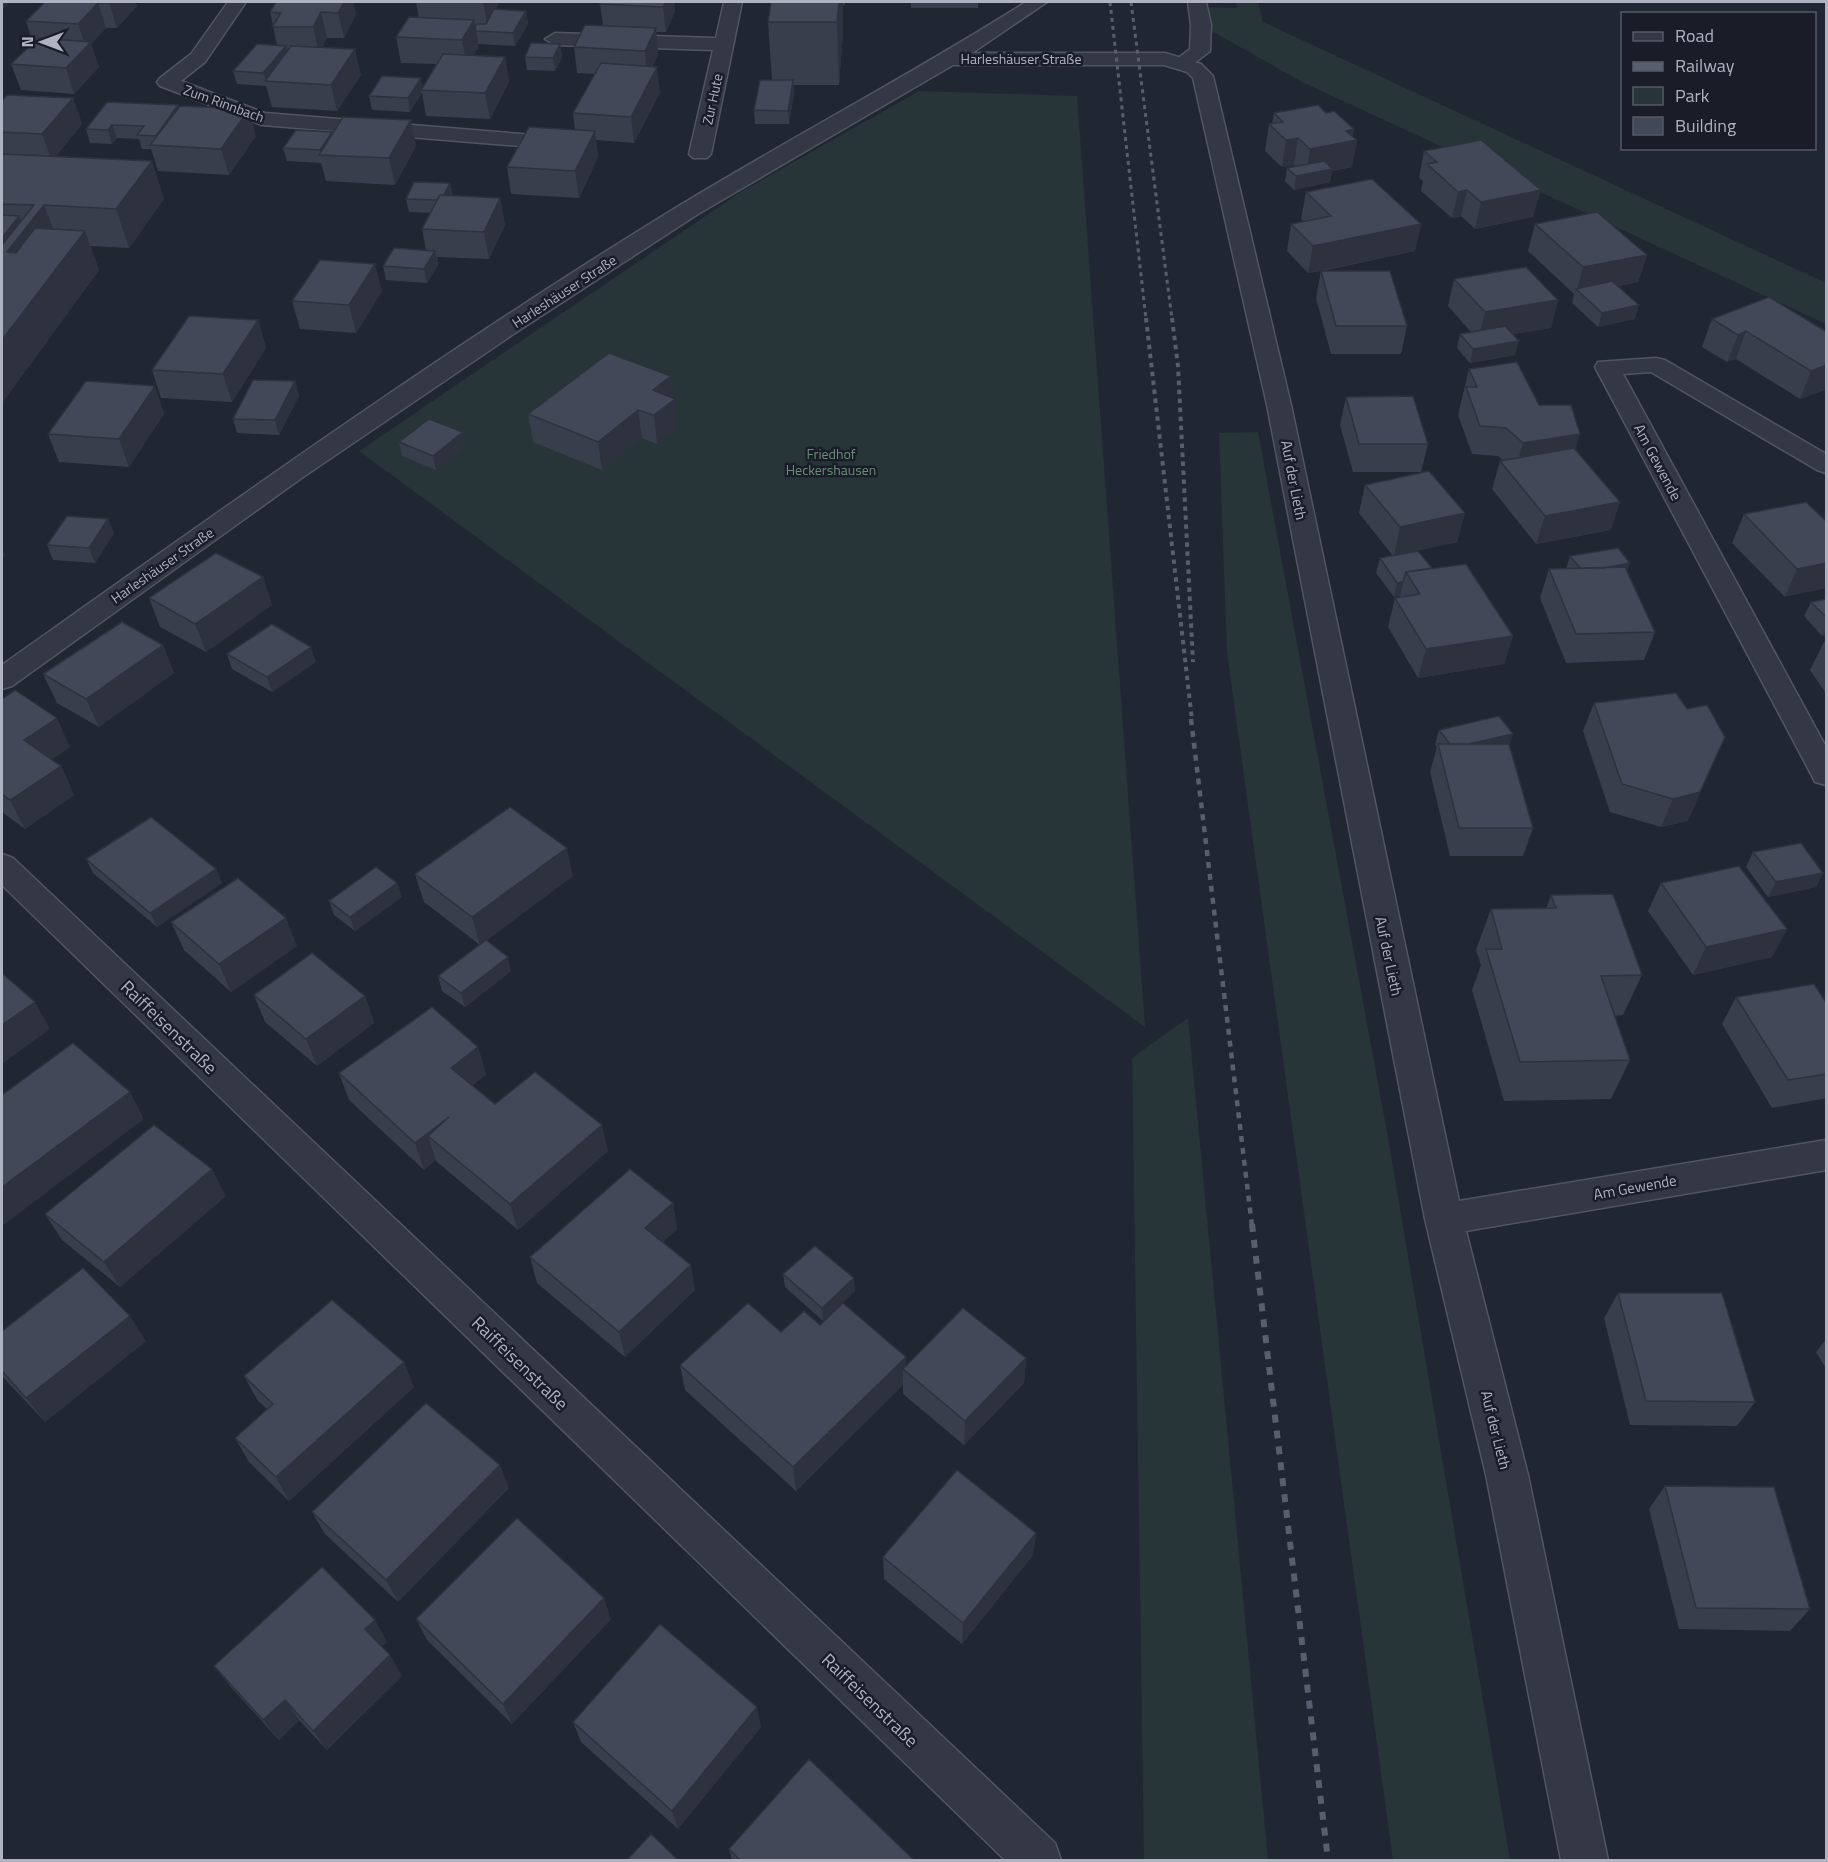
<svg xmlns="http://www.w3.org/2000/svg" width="1828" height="1862" font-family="'Titillium Web',sans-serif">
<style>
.green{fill:#273538}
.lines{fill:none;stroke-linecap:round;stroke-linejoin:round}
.service-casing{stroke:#515562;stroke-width:3}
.minor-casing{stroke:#515562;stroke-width:3}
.service{fill:#343844;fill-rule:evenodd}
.minor{fill:#343844;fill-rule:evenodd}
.rail-far3{stroke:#585e6d;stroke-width:3;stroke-dasharray:4 4;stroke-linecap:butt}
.rail-far2{stroke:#585e6d;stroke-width:4;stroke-dasharray:4.5 4.5;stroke-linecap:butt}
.rail-far1{stroke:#585e6d;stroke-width:4.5;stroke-dasharray:6 6;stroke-linecap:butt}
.rail{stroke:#585e6d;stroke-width:6;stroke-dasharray:8 8;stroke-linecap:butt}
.wall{fill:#393e4c}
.shaded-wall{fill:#2e323e}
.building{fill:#424858;stroke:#2e323e;stroke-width:1.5}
.labels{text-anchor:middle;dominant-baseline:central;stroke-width:5;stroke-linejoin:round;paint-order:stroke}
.far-street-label{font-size:14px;fill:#aeb2c1;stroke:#1a1d28}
.far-park-label{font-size:14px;fill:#698e77;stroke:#1a1d28}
.street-label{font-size:15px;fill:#aeb2c1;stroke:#1a1d28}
.near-street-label{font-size:18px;fill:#aeb2c1;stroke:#1a1d28}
</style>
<rect width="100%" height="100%" fill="#212633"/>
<path class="green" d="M1236,2h22l5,20 563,261v41l-524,-242 -101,-57 -3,-18 39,1z
M919,91l158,5 68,931 -786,-576 382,-259z
M1258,432l129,700 123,728h-117l-166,-1208 -8,-219z
M1188,1018l80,842h-124l-12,-802z"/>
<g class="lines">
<defs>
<path id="service" d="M1188,2h18l5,23 -1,26 -21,16 -7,2 -10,-6 18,-14 1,-24z"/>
<path id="minor" d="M228,2h18l-41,60 -24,19 84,32 268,22 7,2 3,4 -3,4 -7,2 -271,-22 -102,-39 -3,-4 3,-4 31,-24z
M724,2h18l-31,152 -4,4h-14l-4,-4 24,-104 -158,-5 -10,-6 10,-6 161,5z
M1026,2h21l-75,51h193l36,11 12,12 78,329 168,796 367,-61v30l-360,61 62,244 80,385h-47l-75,-385 -61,-256 -158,-814 -74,-327 -6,-6 -23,-7h-211l-255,149 -183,119 -212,144 -291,209 -10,3v-24c223,-158 446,-318 680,-461 114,-69 232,-131 344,-202z
M1656,358l9,2 161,94v19l-9,-3 -166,-98 -28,2 203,373v38l-11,-3 -4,-8 -216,-407 3,-5z
M2,854l11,4 1042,985 6,17h-56l-1003,-975z"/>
</defs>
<use href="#service" class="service-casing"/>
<use href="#minor" class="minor-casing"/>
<use href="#service" class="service"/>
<use href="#minor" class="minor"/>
<path class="rail-far3" d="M1110,2l36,317
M1131,2l41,317"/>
<path class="rail-far2" d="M1146,318l46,402
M1172,318l6,48 15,296"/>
<path class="rail-far1" d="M1191,719l61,507"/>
<path class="rail" d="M1252,1224l76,636"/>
</g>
<path class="wall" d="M45,2h90l2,4 -20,22h-11l-15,16 8,23 -25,27 -53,-4 -10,-26 22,-21 -7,-22z
M276,2h77l3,12 -12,24h-17l-5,9 39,28 -24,36 -65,-4 -6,-21 -29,-2 -4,-13 44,-26 -7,-33z
M416,2h83v1l-4,6 31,2 2,13 -13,22 -37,-2 1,2 -6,9 32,2 4,25 -19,37 -64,-3 -4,-23 -12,19 -38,-2 -3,-14 53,-8 14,-24 -35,-1 -5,-26 23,-19z
M674,2l1,9 -9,21h-10l2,22 -6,13 8,26 -26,50 -38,-3 2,17 -19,41 -68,-4 -4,-27 68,-37 -2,-17 22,-39 -18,-1 -3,-26 29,-21 -3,-22z
M771,2h74v3h-2v27l-4,53h-46l1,8 -5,31h-34l-1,-14 18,-30 -4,-58z
M911,2h67v6h-67z
M560,44l2,13 -7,14 -28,-1 -2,-13z
M73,98l9,26 -26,32 96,5 12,38 -35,49 -39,-2 9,24 -97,133v-302z
M178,105l1,2 77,29 -27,39 -71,-4 -7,-22h-9l-3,-10 -22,-1 -5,6 -22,-1 -4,-14z
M1274,113h52l28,16 -2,7 5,4 -5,27 -20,4 -2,11 -36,8 -9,-9 2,-13 9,-2 -2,-1 -12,2 -17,-16 4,-27h3z
M411,120l5,26 -21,39 -69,-4 -5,-18 -34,-2 -4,-13 49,-16v2z
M1424,151l109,66 -58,12 -14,-13 -9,2 -31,-27 2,-10 -4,-3z
M450,183l3,13 47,2 5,27 -16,34 -52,-2 1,8 -11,18 -41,-3 -3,-14 43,-16 -4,-21 8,-16 -21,-1 -3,-13z
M1306,192l115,32 -6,27 -93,20 85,55 -6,28h-70l-15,-56 5,-27 -13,2 -21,-22 4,-27 13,-2 -3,-3z
M1535,224l112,31 -9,27 -20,4 17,33 -37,8 -26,-24 2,-9 -46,-43z
M1454,279l104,21 -7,28 -38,6 2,21 -45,8 -13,-15 3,-14 11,-2 -23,-26z
M382,291l-26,42 -56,-4 -8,-28z
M1769,297l58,92 -27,10 -64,-40 -9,3 -25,-15 10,-28z
M258,320l8,28 -34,54 -71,-4 -9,-28z
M1469,369l70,36 36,45 36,80 -75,14 -44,-55 8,-28 3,-1 -5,-4 -26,-2 -14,-39z
M295,381l4,15 -20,39 -42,-2 -4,-14z
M155,386l9,28 -35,53 -70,-5 -11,-28z
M1346,397l82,47 -7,28h-68l-13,-47z
M673,398l5,29 -21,17 -15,-6 -40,32 -69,-28 -5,-28z
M399,442l67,4 -30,24 -34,-14z
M1365,485l100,28 -8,29 -57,12 32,14 81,68 -9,28 -86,14 -30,-51 7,-29h4l1,-2 -6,1 -18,-24 4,-15 13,-2 -34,-43z
M1744,514l83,8 -42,75 -53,-54z
M108,519l6,14 -19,30 -42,-3 -6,-15z
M1570,556l57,16 28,60 -11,28 -78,3 -26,-65 9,-29h17z
M263,577l9,28 -66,47 -46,-25 -11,-29z
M1827,599v36l-5,1 -18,-20 7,-14z
M1824,642h3v53l-17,-25z
M163,645l11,28 -75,54 -42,-24 -14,-29z
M227,654l89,8 -44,30 -40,-23z
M1676,693l12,128 -27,6 -51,-15 -27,-81 11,-28z
M2,699l68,48 -19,13 10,6 13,29 -49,34 -23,-17z
M1439,730l74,4 -4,11 24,83 -10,28h-73l-20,-84 7,-25 -2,-2z
M1753,852l70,21 -7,14 -48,10 -22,-30z
M86,859l130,10 6,14 -65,44 -64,-54z
M415,874l158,2 -93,69 -56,-43z
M397,883l5,14 -47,34 -21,-16 -5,-14z
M1661,883l126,46 -15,28 -79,18 -45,-64z
M1551,895l91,80 -19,40 -8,1 15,44 -19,39 -107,2 -32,-111 9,-25 -5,-15 15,-41h55z
M171,922l126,24 -66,46 -47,-42z
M511,971l-46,36 -23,-16 -4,-15z
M254,995l111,1 9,27 -57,43 -52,-44z
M1736,997l91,7v94l-55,10 -50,-84z
M478,1047l8,28 -14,10 23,19 113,47 -90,79 -81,-68 -1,-2 -12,10 -75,-70 -10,-27z
M226,1196l-106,91 -58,-47 -17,-26z
M673,1203l4,26 -14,13 32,48 -70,67 -88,-74 -7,-26z
M783,1274l72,17 -32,30 -38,-34z
M1618,1293l137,109 -18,24 -107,-1 -26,-107z
M820,1325l86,40 120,-7 -2,25 -60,62 -61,-51v-9l-107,106 -111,-101 -5,-25 101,-33z
M2,1331l144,10 -101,81 -43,-46z
M1827,1338v32l-11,-18z
M244,1376l170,11 -125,114 -40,-39 -14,-24 32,-29 -9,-8z
M1665,1486l145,123 -20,22 -111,-2 -30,-120z
M509,1488l-111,114 -73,-68 -13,-22z
M1036,1533l-3,22 -71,89 -78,-65 -1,-22z
M416,1619h195l-99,105 -85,-84z
M387,1642l-5,4 8,9 12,21 -75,74 -28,-30 -20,20 -49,-54 -16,-20z
M573,1722l188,5 -83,102 -97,-87z
M729,1849l185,11h-182z"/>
<path class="shaded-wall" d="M2,2h8l-8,8z
M110,2h25l2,4 -20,22 -8,-25z
M338,2h15l3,12 -12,24 -6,-25z
M483,2h16v1l-12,22z
M666,2h8l1,9 -9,21 -3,-25z
M839,2h4v30l-4,53 -2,-63z
M98,3l8,25 -15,16 8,23 -25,27 -8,-26 20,-21 -8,-23z
M526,11l2,13 -13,22 -2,-13z
M321,12l6,26 -8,15 -6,-26z
M474,20l5,26 -12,20 -5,-26z
M656,28l2,26 -11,23 -2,-26z
M560,44l2,13 -7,14 -2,-13z
M286,46l3,13 -23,22 -3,-8z
M355,49l6,26 -24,36 -6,-26z
M505,57l4,25 -19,37 -5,-26z
M657,67l3,26 -26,50 -3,-26z
M421,78l2,12h-2l1,3 -12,19 -2,-14z
M793,80l1,13 -5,31 -1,-13z
M73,98l9,26 -30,37 -10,-27z
M178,105l4,13 -24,27 -2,-9z
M249,109l7,27 -27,39 -8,-26z
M411,120l5,26 -21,39 -6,-27z
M112,125l5,13 -5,6 -4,-14z
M1354,129l-2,12 5,-1 -5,27 -20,4 -2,11 -36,8 2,-14 10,-2 4,-25 36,-18z
M595,131l3,26 -19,41 -4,-27z
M332,132l3,13 -14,10 -1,-5z
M1298,138l-4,27 -12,2 4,-27z
M152,161l12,38 -35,49 -13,-39z
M450,183l3,13 -11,4z
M1467,190l-6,26 -9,2 6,-26z
M1541,190l-8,27 -58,12 6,-27z
M500,198l5,27 -16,34 -5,-27z
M44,205l15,39 -57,26v-53l17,-1 5,14z
M1421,224l-6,27 -107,22 5,-27z
M85,231l14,39 -97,133v-63z
M435,251l3,14 -11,18 -3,-14z
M1647,255l-9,27 -57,12 -4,-4 6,-23z
M375,264l7,27 -26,42 -7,-28z
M1558,300l-7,28 -73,12 7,-28z
M1639,305l-4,14 -37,8 4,-14z
M258,320l8,28 -34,54 -9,-28z
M1746,331l-10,28 -9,3 11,-27z
M1519,341l-4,14 -45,8 3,-14z
M1827,365v24l-27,10 11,-28z
M671,376l3,24 1,-1 3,28 -21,17 -3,-29 -1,-25z
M295,381l4,15 -20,39 -4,-15z
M155,386l9,28 -35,53 -10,-28z
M638,410l4,28 -40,32 -4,-28z
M463,432l3,14 -30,24 -3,-14z
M1580,434l-8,28 -57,9 8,-28z
M1620,502l-9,28 -75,14 9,-28z
M1465,513l-8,29 -63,14 6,-29z
M108,519l6,14 -19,30 -6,-15z
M2,547l3,8 -3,5z
M1630,563l-5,15 -42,-7z
M1827,563v25l-42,9 12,-28z
M263,577l9,28 -66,47 -11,-28z
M1403,582l-3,14 -6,1 3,-14z
M1827,627v8l-5,1z
M1513,636l-9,28 -86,14 8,-29z
M163,645l11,28 -75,54 -13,-28z
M311,647l5,15 -44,30 -5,-15z
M57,718l13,29 -33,22 -13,-29z
M1513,734l-5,15 -55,-1z
M1725,737l-37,84 -27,6 12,-28z
M61,766l13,29 -49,34 -15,-29z
M567,848l6,28 -93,69 -8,-28z
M216,869l6,14 -65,44 -7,-14z
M1823,873l-7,14 -48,10 8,-15z
M397,883l5,14 -47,34 -5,-14z
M286,918l11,28 -66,46 -12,-28z
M1787,929l-15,28 -79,18 13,-28z
M508,957l3,14 -46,36 -4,-14z
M365,996l9,27 -57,43 -11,-27z
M35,1002l15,27 -48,35v-39z
M478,1047l8,28 -27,20 -8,-27z
M130,1092l14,27 -142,107v-39z
M449,1117l-21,19 8,24 -12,10 -9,-27z
M602,1125l6,26 -90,79 -8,-26z
M212,1169l14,27 -106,91 -16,-25z
M673,1203l4,26 -26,25 -6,-26z
M691,1265l4,25 -70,67 -6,-25z
M854,1278l1,13 -32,30 -1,-13z
M130,1316l16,25 -101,81 -19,-24z
M906,1357v16l-3,-4v16l-107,106 -3,-24z
M1026,1358l-2,25 -60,62 1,-24z
M404,1362l10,25 -125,114 -13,-24z
M500,1465l9,23 -111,114 -12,-22z
M1036,1533l-3,22 -71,89 1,-21z
M604,1598l7,21 -99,105 -9,-20z
M375,1620l12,22 -10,8 -12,-21z
M390,1655l12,21 -75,74 -14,-19z
M285,1700l14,20 -20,20 -16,-20z
M757,1707l4,20 -83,102 -6,-18z"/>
<path class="building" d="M45,2h65l-1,1h-11l-20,21 -52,-3z
M276,2h68l-6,11 -17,-1 -8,15h-41l9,-14 -11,-1z
M601,2h65l-3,5 -63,-3z
M771,2h68l-2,20h-69z
M494,9l32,2 -13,22 -37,-2 -1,-5 2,-2h9z
M409,17l65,3 -12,20 -66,-3z
M585,25l71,3 -11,23 -71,-4z
M38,38l53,4 -25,26 -55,-4z
M531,43l29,1 -7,14 -28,-1z
M257,44l29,2 -23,27 -30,-2z
M291,46l64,3 -24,36 -66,-4z
M443,54l62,3 -20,36 -64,-3z
M601,63l56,4 -26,50 -58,-4z
M382,76l39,2 -13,20 -39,-2z
M760,80h33l-5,31 -34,-1z
M7,95l66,3 -31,36 -40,-2v-31z
M107,102l71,3 -22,31 -19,-1 7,-9 -32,-1 -4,5 -22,-1z
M1318,105l8,8 8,-2 20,18 -8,2 11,9 -47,9 -12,-11 -12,2 -17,-16 14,-2 -9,-9z
M180,106l69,3 -28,40 -71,-4z
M343,117l68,3 -22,38 -70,-3z
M529,127l66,4 -20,40 -68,-4z
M296,130l36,2 -12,18 -37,-2z
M1481,140l60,50 -60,12 -14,-12 -9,2 -31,-28 10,-2 -13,-11z
M2,154l150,7 -36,48 -72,-4 -37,47 9,1 19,-25 50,3 -83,109v-95l32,-40 -32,-1z
M1324,161l9,8 -37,7 -9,-8z
M1372,179l49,45 -108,22 -22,-22 40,-8 -25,-24z
M414,182l36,1 -6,12h-4l-3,5 -31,-1z
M440,195l60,3 -16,34 -62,-3z
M1597,212l50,43 -64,12 -48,-43z
M2,215l17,1 -17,22z
M394,248l41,3 -11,18 -41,-3z
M320,260l55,4 -26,41 -57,-4z
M1526,267l32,33 -73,12 -31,-33z
M1321,271h69l17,55h-71z
M1612,281l27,24 -37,8 -26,-24z
M1769,297l58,35v33l-16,6 -65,-40 -8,4 -26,-16z
M189,316l69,4 -35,54 -71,-4z
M1505,326l14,15 -46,8 -13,-15z
M609,353l62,23 -18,14 22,9 -21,16 -16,-5 -40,32 -70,-28z
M1517,362l22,43h32l9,29 -57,9 -17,-15 -26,-2 -14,-39h11l-8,-18z
M253,380l42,1 -20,39 -42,-1z
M86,381l69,5 -36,53 -71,-5z
M1413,396l15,48h-69l-13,-47z
M429,419l34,13 -30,24 -34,-14z
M1574,448l46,54 -75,14 -45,-55z
M1429,471l36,42 -65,14 -35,-42z
M1806,502l21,20v41l-30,6 -53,-55z
M67,516l41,3 -19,29 -42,-3z
M1618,548l12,15 -26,5h-24l-10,-12z
M1418,551l14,17 -26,4 -3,10 -6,1 -17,-25z
M216,553l47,24 -68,47 -46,-26z
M1466,564l47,72 -87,13 -31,-51 25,-4 -14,-22z
M1625,567l30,65 -79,2 -27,-65z
M1827,599v19l-16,-16z
M122,622l41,23 -77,54 -43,-25z
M272,624l39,23 -44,30 -40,-23z
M15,690l42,28 -33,22 37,26 -51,34 -8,-6v-95z
M1676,693l11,16 20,-4 18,32 -25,55 -27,7 -51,-15 -28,-81z
M1499,716l14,18 -44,10h-19l-11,-14z
M1438,744h71l24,84h-74z
M510,807l57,41 -95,69 -57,-43z
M151,817l65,52 -66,44 -64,-54z
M1801,843l22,30 -47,9 -23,-30z
M1739,866l48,63 -81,18 -45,-64z
M376,867l21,16 -47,34 -21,-16z
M238,878l48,40 -67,46 -48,-42z
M1613,894l29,81 -41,1 29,84 -110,2 -34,-113h16l-11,-40 65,-1 -5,-13z
M486,940l22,17 -47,36 -23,-17z
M312,953l53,43 -59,43 -52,-44z
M2,973l33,29 -33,23z
M1814,984l13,20v70l-39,6 -52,-83z
M432,1007l46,40 -27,21 44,36 40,-32 67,53 -92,79 -82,-68 21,-19 -34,26 -76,-70z
M73,1043l57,49 -128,95v-92z
M154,1125l58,44 -108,93 -59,-48z
M630,1169l43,34 -28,25 46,37 -72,67 -89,-75z
M815,1246l39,32 -32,30 -39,-34z
M83,1268l47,48 -104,82 -24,-27v-40z
M1618,1293h104l33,109 -109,-1z
M332,1300l72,62 -128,115 -41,-39 38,-34 -29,-28z
M748,1303l33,29 23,-21 16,14 23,-22 63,54 -113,110 -113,-102z
M963,1308l63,50 -61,63 -62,-52z
M426,1403l74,62 -114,115 -74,-68z
M957,1470l79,63 -73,90 -80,-66z
M1665,1486l109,1 36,122 -114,-1z
M517,1518l87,80 -101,106 -87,-85z
M322,1567l53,53 -10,9 25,26 -77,76 -28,-31 -22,20 -49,-54z
M660,1624l97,83 -85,104 -99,-89z
M809,1759l105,101h-174l-11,-11z
M651,1834l27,26h-51z"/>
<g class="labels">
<g class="far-street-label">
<text x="1021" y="58">Harleshäuser Straße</text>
<text transform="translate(712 99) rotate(-78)">Zur Hute</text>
<text transform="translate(224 103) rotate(20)">Zum Rinnbach</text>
<text transform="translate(564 291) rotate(-33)">Harleshäuser Straße</text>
<text transform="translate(162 565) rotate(-35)">Harleshäuser Straße</text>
</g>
<g class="far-park-label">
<text x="831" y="453">Friedhof<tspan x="831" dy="16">Heckershausen</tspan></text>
</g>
<g class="street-label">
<text transform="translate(1658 462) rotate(62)">Am Gewende</text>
<text transform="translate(1294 480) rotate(79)">Auf der Lieth</text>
<text transform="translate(1389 956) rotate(78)">Auf der Lieth</text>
<text transform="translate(1635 1187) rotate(-10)">Am Gewende</text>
<text transform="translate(1496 1430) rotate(76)">Auf der Lieth</text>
</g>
<g class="near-street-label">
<text transform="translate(169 1027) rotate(44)">Raiffeisenstraße</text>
<text transform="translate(520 1363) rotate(44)">Raiffeisenstraße</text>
<text transform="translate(870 1700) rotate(44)">Raiffeisenstraße</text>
</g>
</g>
<rect width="1828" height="1862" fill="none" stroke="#aeb2c1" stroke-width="6"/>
<rect x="1621" y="12" width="195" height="138" fill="#1a1d28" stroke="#555965" stroke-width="1.5"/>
<rect x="1633" y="32" width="30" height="9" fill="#343844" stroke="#555965" stroke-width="1.5"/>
<text x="1675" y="42" font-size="18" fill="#aeb2c1">Road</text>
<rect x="1633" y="62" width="30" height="9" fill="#585e6d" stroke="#555965" stroke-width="1.5"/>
<text x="1675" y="72" font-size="18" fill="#aeb2c1">Railway</text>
<rect x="1633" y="87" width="30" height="18" fill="#273538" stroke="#555965" stroke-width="1.5"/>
<text x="1675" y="102" font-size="18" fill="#aeb2c1">Park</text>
<rect x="1633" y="117" width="30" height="18" fill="#424858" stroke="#555965" stroke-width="1.5"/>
<text x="1675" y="132" font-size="18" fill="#aeb2c1">Building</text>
<g transform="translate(42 42) rotate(270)" stroke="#1a1d28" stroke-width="4.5" paint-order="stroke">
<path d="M0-4.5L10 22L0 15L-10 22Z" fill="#aeb2c1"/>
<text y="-9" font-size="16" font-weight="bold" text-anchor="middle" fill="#aeb2c1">N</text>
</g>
</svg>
